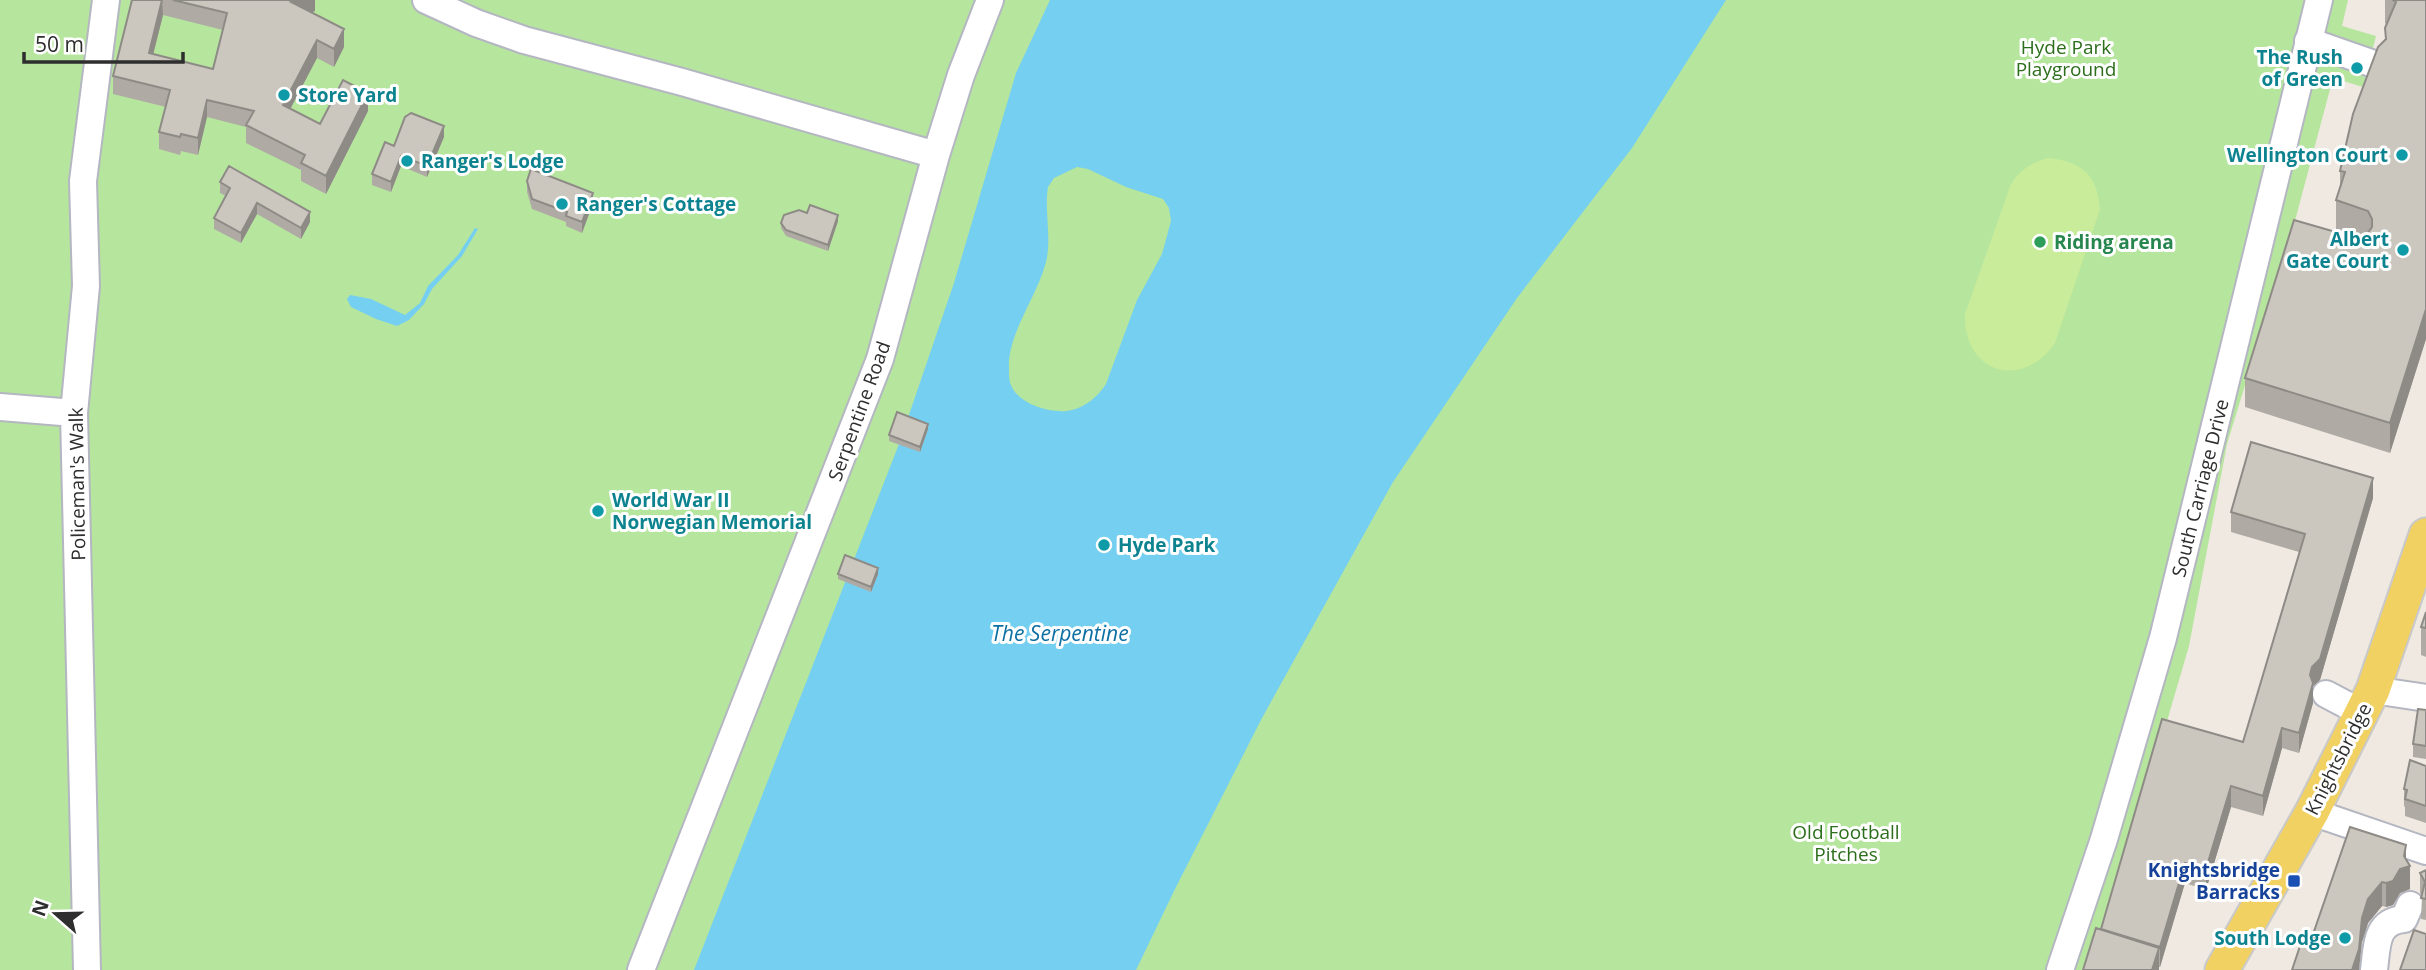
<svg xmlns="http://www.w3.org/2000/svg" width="2426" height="970" font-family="'Open Sans',sans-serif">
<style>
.park{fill:#b6e59e}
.pitch{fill:#c9ec9a}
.water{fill:#75cff0;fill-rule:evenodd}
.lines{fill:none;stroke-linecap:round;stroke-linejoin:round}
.minor-casing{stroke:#b4b7c1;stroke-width:30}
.major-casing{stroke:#c9c9c9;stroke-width:37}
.minor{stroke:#fff;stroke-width:26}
.major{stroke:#f2d163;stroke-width:33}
.wall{fill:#afaba4;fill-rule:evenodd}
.shaded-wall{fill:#8e8b86}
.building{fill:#cbc7bf;stroke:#8e8b86;stroke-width:2}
.culture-dot{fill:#0f9aa8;stroke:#fff;stroke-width:2.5}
.leisure-dot{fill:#2e9e5b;stroke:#fff;stroke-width:2.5}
.transit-dot{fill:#1a4fb4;stroke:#fff;stroke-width:2.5}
.labels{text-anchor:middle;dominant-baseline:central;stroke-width:6;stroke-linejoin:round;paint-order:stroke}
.park-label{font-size:19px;fill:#2c6e1b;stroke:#fff}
.culture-label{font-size:19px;font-weight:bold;fill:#0d838f;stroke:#fff;text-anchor:start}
.leisure-label{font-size:19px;font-weight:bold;fill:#27864d;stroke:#fff;text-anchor:start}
.street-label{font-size:19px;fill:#2e2e2e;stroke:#fff}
.transit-label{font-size:19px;font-weight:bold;fill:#164399;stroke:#fff;text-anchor:end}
.water-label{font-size:21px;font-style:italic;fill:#0d6fa3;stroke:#fff}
</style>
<rect width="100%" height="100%" fill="#efe9e1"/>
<path class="park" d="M0,0h2348l-6,26 34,10 -13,51 -30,-9 -41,154 -65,212 -38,202 -95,324h-2094z"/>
<path class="pitch" d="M2048,158c34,3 49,17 52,51l-45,134c-33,48 -92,30 -90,-29l46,-130c10,-15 20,-21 37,-26z"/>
<path class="water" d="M1050,0h676l-94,148 -115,150 -124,184 -131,236 -86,169 -40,83h-442l205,-526 55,-161 62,-210zM1077,167l11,2 38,18 37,12 6,9 2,13 -9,33 -25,46 -31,84c-8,12 -20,23 -34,26 -18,5 -54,-5 -61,-25 -2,-4 -2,-11 -2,-16 -2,-35 28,-72 37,-107 6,-24 -2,-51 2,-75l6,-9z
M475,228l3,1 -16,27 -30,33 -8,15 -15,16 -12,6 -21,-7 -25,-12 -4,-8 3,-4 21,4 34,16 15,-12 8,-17 30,-31z"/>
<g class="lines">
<defs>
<path id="minor" d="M426,0l50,23 48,17 158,42 254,73
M2308,41l63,22
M0,407l74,6
M2373,690l53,8
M2326,694l36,19
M2312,812l114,39
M87,970l-13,-557 12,-127 -3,-105 23,-181
M641,970l239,-611 56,-204 25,-80 29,-75
M2060,970l44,-131 59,-201 156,-638
M2374,970c3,-23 1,-49 30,-51l6,-14"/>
<path id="major" d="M2222,970l90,-158 61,-122 53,-155"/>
</defs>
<use href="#minor" class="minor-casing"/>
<use href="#major" class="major-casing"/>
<use href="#minor" class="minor"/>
<use href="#major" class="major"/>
</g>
<path class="wall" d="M132,0h183v11l-4,2 33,34 -10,20 -17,-9 -27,51 30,15 48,-13 -42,83 -25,-13v-11l-55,-27v-16l-39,-10 -9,38 -17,-4 -1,4 -21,-6v-17l7,-25 -53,-13v-18zM163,15l60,15 -10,39 -60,-15z
M2385,0h41v339l-36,114 -145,-46v-29l108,-141h6l-23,-8v-29l4,-14v-15l45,-132 2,-14 -2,-2z
M444,137l-17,40 -26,-11 -10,26 -19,-7v-11l22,-28z
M527,181l66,22 -11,30 -16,-7v-4l-34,-13 -5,-17z
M220,182l90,40 -9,17 -44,-25 -16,29 -27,-14v-11l12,-22 -6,-3z
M807,213l31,8 -10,30 -42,-15 -5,-8v-5z
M928,429l-8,23 -31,-11v-6z
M2373,498l-53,182 -7,6v17l-14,50 -17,-5 -19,68 -32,-9 -25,83 -21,-7 -25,84h-1v3l-58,-40 142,-188 56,-190 -68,-20v-20z
M838,574h40l-7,18 -33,-13z
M2426,612v45l-5,-2v-28z
M2426,710v49l-13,-2v-13z
M2426,766v57l-21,-7v-9l-1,-1v-17z
M2406,860l4,29 -10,4 -7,12 -7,2 -4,-1 -14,17 -6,19 -52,1z
M2426,870v50l-5,-1 1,-23 -2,-3v-20z"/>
<path class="shaded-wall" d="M162,0l1,15 -14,56v-18z
M297,0h18v11l-24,9v-18z
M344,29v18l-10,20v-18z
M317,40v18l-34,65v-18z
M368,93v18l-42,83v-18z
M207,100v17l-9,38v-17z
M444,126v11l-17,40v-11z
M401,156v10l-10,26v-10z
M593,193v10l-11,30v-11z
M257,203v11l-16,29v-10z
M310,212v10l-9,17v-11z
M838,215v6l-10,30v-6z
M2426,309v30l-36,114v-30z
M928,424v5l-8,23v-5z
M2373,478v20l-53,182 -7,6v17l-14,50v-20l13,-66z
M878,568v6l-7,18v-5z
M2282,728v20l-19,68v-20z
M2231,786v21l-25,83v-21z
M2406,845v22l4,-1v23l-10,4 -7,12 -7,2v-24l18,-27z
M2185,863v20l-25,84v-20z
M2382,882v24l-14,17 -6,19 -3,28h-7l10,-52 6,-19z
M2159,948v22h-7z"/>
<path class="building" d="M132,0h30l-13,53 64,16 14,-56 -54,-13h124l-6,2 53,27 -10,20 -17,-9 -34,65 37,19 23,-44 25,13 -42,83 -25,-13 4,-8 -59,-30 8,-14 -47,-11 -9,38 -17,-4 -1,3 -21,-5 11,-42 -57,-14z
M2393,0h33v309l-36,114 -145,-45 49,-158 59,17h8l6,-3 5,-7v-8l-4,-8 -32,-11 9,-28 -5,-1 13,-57 25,-67 8,-8 -1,-11 11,-26z
M411,113l33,13 -17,40 -26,-10 -10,26 -19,-8 13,-32 9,4 11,-29z
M229,166l81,46 -9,16 -44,-25 -16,30 -27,-15 16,-30 -10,-6z
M531,169l62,24 -11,29 -16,-6 1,-4 -35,-13 -5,-18z
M810,205l28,10 -10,30 -42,-15 -5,-7 3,-8 15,-5 8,3z
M897,412l31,12 -8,23 -31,-12z
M2251,442l122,36 -53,181 -8,8 -2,8 3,8 -14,50 -17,-5 -19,68 -32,-10 -25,83 -21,-6 -25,84 -59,-18 61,-210 81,23 62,-208 -74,-22z
M845,555l33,13 -7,19 -33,-13z
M2426,612v16l-5,-1z
M2418,709l8,1v36l-13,-2z
M2410,760l16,6v40l-21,-7 2,-9 -3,-1z
M2350,827l56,18 -2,11 6,10 -10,3 -7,12 -7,2 -4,-1 -14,17 -6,19 -3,31 -7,21h-60l10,-30 8,3z
M2426,870v29l-5,-1 4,-16 -5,-9z
M2096,928l63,20 -7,22h-69z
M2414,930l12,4v36h-26z"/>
<g class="culture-dot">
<circle cx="2357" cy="68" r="7"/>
<circle cx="284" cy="95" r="7"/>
<circle cx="2402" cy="155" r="7"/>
<circle cx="407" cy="161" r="7"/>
<circle cx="562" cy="204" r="7"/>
<circle cx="2403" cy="250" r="7"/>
<circle cx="598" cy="511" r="7"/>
<circle cx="1104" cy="545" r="7"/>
<circle cx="2345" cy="938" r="7"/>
</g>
<circle class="leisure-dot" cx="2040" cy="242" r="7"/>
<rect class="transit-dot" x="2287" y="874" width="14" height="14" rx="3.5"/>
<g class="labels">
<g class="park-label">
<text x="2066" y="47">Hyde Park<tspan x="2066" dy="22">Playground</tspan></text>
<text x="1846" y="832">Old Football<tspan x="1846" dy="22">Pitches</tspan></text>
</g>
<g class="culture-label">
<text x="2343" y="57" text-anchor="end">The Rush<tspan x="2343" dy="22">of Green</tspan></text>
<text x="298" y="95">Store Yard</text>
<text x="2388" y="155" text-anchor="end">Wellington Court</text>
<text x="421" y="161">Ranger's Lodge</text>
<text x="576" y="204">Ranger's Cottage</text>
<text x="2389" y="239" text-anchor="end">Albert<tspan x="2389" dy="22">Gate Court</tspan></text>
<text x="612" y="500">World War II<tspan x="612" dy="22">Norwegian Memorial</tspan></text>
<text x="1118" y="545">Hyde Park</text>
<text x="2331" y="938" text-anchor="end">South Lodge</text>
</g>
<g class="leisure-label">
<text x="2054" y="242">Riding arena</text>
</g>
<g class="street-label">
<text transform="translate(859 411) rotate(-70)">Serpentine Road</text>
<text transform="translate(77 484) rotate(-91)">Policeman's Walk</text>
<text transform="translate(2200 488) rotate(-76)">South Carriage Drive</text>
<text transform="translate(2338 759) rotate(-63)">Knightsbridge</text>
</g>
<g class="transit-label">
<text x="2280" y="870">Knightsbridge<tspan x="2280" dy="22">Barracks</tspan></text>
</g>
<g class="water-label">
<text x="1060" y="633">The Serpentine</text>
</g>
</g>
<g transform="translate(56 914) rotate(290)" stroke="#ffffff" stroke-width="5" paint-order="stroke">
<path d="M0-5L12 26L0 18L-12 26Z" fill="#2e2e2e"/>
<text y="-10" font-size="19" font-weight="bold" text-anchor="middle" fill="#2e2e2e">N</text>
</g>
<path d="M24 52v10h159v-10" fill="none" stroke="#2e2e2e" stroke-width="3.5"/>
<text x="35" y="52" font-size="21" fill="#2e2e2e" stroke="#ffffff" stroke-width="5" paint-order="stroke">50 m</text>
</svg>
